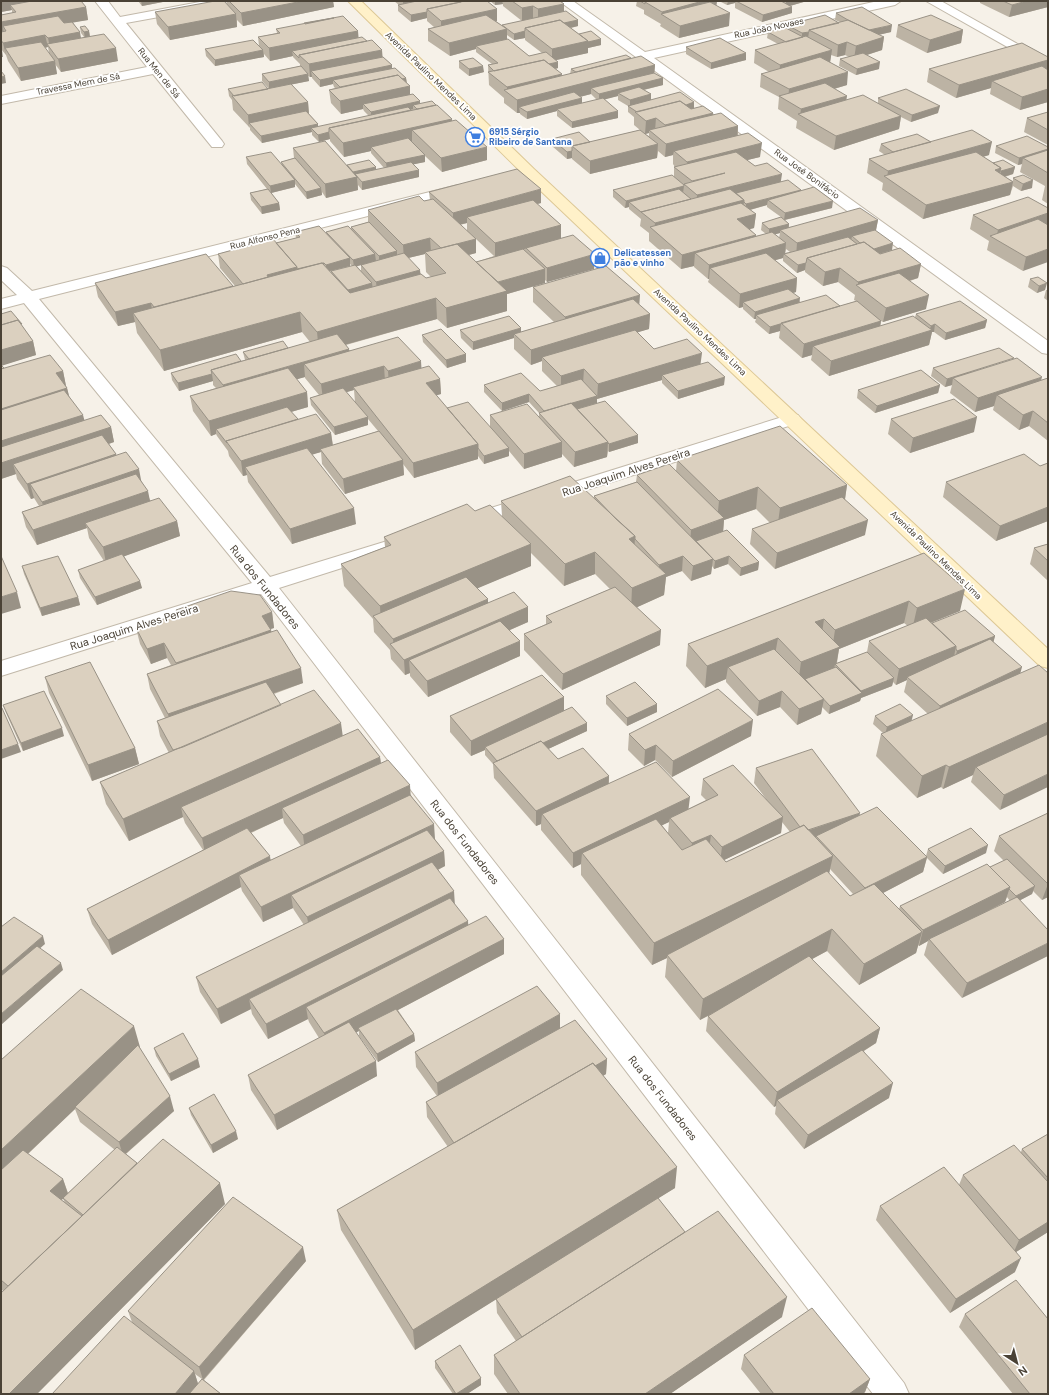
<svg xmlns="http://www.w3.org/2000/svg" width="1049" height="1395" font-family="'DM Sans',sans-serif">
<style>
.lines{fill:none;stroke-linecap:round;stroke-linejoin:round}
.street-casing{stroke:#c2b9aa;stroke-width:2}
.secondary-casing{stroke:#ddc896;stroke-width:2}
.street{fill:#fff;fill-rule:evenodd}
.secondary{fill:#fff1c9;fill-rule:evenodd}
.wall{fill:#bcb3a4;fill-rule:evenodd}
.shaded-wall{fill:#999286}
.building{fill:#dbd0bf;stroke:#999286}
.labels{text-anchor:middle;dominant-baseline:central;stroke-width:3.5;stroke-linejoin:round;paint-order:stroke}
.far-street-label{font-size:9px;fill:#4a4236;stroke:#fff}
.far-shop-label{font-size:9px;font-weight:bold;fill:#366cbe;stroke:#fff;text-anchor:start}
.street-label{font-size:11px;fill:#4a4236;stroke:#fff}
</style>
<rect width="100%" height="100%" fill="#f6f1e8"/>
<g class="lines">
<defs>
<path id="street" d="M95,1h13l12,16 85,-16h26l-6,4 -99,18 96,118 2,3 -2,3h-10l-59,-73 -152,30v-8l146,-29z
M559,1h14l72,51 233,-51h23l-6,4 -241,53 394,283v13l-6,-1z
M926,1h15l107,60v9z
M458,185l5,1 2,3 -2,3 -424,107 231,278 127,-39 7,-2 7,2 3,4 -3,4 -132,42 625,795 5,11h-36l-612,-800 -260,82v-15l251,-78 -228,-280 -23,6v-10l16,-4 -16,-15v-14l6,2 25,23z
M792,414l6,1 3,4 -3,4 -322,102 -7,2 -7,-2 -3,-4 3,-4z"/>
<path id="secondary" d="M348,1h13l173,168 514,480v19l-8,-2 -516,-491z"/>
</defs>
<use href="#street" class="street-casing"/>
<use href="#secondary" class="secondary-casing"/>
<use href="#street" class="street"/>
<use href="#secondary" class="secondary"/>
</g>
<path class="wall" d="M1,1l85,6 2,13 -15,2 8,16 3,-1 -3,-4 -1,-6 9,4 1,5 28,25 -57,11 -6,-8 2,10 -36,7 -13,-20 -2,-6 -5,-6v-34l11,-2v-3l-11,2zM48,47l1,6 -4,-5z
M138,1h30l-26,5z
M226,1h107l1,6 -91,19 -6,-6v7l-67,13 -13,-16 -2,-12 72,-7z
M394,1h66l1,1 36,7v12h-1l6,5v-1l20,-4 -19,-15v-2l-8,1 -5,-4h70l4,3v8l14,8v6l-7,2 8,6 22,11 -13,3v5l-32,7 2,8 -2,1 6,7 8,-2 1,-5 60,-11 24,7 -1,8 9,5v7l-19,5 7,4v6l43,8 19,7 25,11v9l22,22 -13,3 8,6 26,16 20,8v1l31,17 -47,12 4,4v3l89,-7 -2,11 16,19 29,14 -3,14 -8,3 16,28 -43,13 -2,-1 -1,5 35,-9 1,-3 71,6 -2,8 -40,12 -11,-8h-2l-3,13 -100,31 -18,-16 1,-5 -10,3 -23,-20 1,-7 -11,3 -14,-12 1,-3h-2l-11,-10v-2l-4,1 -31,-26 1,-3h-1l-14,-12v-1l-13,3 -32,-28v-8l-9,-7 1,-7 -12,-10v-2l-4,1 -12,-11v-7l61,-13v-10h1l-2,-3v-9l-8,2 -7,-6 -1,7 -67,16 -18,-15v-1l-5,1 -15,-13v-7l38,3 50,-12 -6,-5v-8l-6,-5v-6l-10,-6v-4l-14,3 14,19 -46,10 -15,-12v-5l-30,8 -7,-5v-1h-3l-13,-10v-5l-15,-13 -1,-20 4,-1 -16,-12v-3l-26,7 -22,-15v-12l6,-2 -7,-6v-3l-16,4 -13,-11v-6h1zM507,35l7,5 11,-2v2l17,13 -13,3 -22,-17zM591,94l6,6 -15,3v-5l-2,-1zM649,133v3l-4,-2zM767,205v2l14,10 -19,6 -1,7 5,4 -10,2 -6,-7 4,-1 2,-14 -6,-4zM780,233l-1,5 -4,-4zM786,249l4,3 -5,1zM783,258v3l14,12 8,-3v2l18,14 15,-4 17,13 -1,5 2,1 -16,5 -40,-4 -7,-9 3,-1 1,-14 -22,-18z
M637,1h80l-1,4 13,21 -50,12 -19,-12 1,-2 -17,-10v-4l-8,-4z
M719,1h88l-17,5 2,7 -30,9 -27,-14v-5l-8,2z
M980,1h68v6l-39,10 -29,-14z
M836,13l55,19 -13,3 6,2 -2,13 -15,5 12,14 -23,6 -17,-9 1,-7 9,-2 -4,-2 -8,2 -6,-2 -1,7 17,23 -13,4 13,11 31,3v-5l60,15 -27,9 -10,-5 -2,12 -65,21 -38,-22 1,-7 -19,-12 1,-12 -19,-10 1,-13 8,-2 -15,-9 1,-13 23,-6 -11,-6 1,-6 19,-4v-3l53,-3 -5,-2z
M898,25l65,5 -2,13 -34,10 -31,-16z
M276,29l82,2v7l25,19 9,8v3l14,10 1,5 3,11 10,7v2l32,18 35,39 -45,12 -17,-16v6l-12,2 6,13 -57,13 -4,-5v5l-32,8 -4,-6v3l-15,4 -12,-15v3l-24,6 8,10 1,7 -18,4 -11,-14 -1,-7 17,-4 -20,-25 -1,-7 36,8 -1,-3 13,-4 -1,-10 54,17 29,5 8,-2 -13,-15v-2l-27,6 -14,-16v-2l-11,3 -7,-7v-3l-50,11 -12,-13v-2l-17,-18 -1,-10 -3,-4 -1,-7h40l40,13 1,12 9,10v3l51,-11 -5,-5 -1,-2 -22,5 -10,-11 -2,-13 6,-2 -1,-1 -1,-3 -13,3 -8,-9v-1h-2l-2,-1 1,5 -40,8 -7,-8v-7l38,-8v-2l-7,-7v-1l-23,5 -6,-7v3l-49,9 -9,-10 -1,-7 54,-3 -1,-9 19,-4z
M686,47l60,6v7l-35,9 -25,-15z
M1048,57v45l-28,8 -30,-16 1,-6 -35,10 -29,-16 2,-13z
M459,61l25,11 -15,4 -10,-8z
M1048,112v33l-24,-13 3,-14z
M931,142l58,13 -6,2 10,6 22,4 -2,7 -8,3 8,4v-3l19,10 -11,3 -8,-5 -3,9 -87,24 -41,-29 1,-7 -16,-10 2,-14 16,-4 -6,-4 2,-7z
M996,146l52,1v57l-6,-4 3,-14 -25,-14 2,-8 -4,1 -23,-12z
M429,192l112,11 -4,1 24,21v14l33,30 -47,13 -2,-2v3l-38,11v17l-60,17 -10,-9 -91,26 3,5 72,18 19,11 1,15 -5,1 11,13 43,19v-12l49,1v-3l-10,-11 -27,9 -18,-19v-7l56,6 17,-5 -15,-15v-10l-11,4 -17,-16v-11l-41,12 -12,-12 -1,-8 61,-2v4l33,-10 -21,-20v-15l106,18 11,9 -1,15 -12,3 17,17 47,15 23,21 -46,14 -16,-16v-3l-65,19v4l41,40 -29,9 -1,-1 -1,6 -33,10 -12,-13v3l-38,12 -15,-18v5l-25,8 -6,-8v3l-64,19 -11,-14 1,11 -59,19 -23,-30 -1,-12 -9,2 44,70 -64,20 -44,-62 -1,-7 -4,1 -14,-20 -1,-5 -11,-15 -1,-2 -5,2 -18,-25 -3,-15 26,-8 -3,-3v-4l-34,10 -7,-11 -1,-7 70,-12 4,-1 -2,-8 45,-4 22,-6 -8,-10 -138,39 -27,-38 -2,-11 -17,4 -20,-29 -3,-14 138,3h2l-15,-18 -2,-14 58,-11 20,-5 -1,-6 32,2 -1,-2 25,-3v-2l17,-5v-12l56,-9 6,-1zM467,223v8l-7,-6zM476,239l18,17 -18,6 -7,-7 7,-2zM425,254l1,18 5,5 -5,1 -5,-4 -13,-16zM350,264l2,2 -21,6 -1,-1 20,-5zM361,265v6l-4,-5zM305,377v1l14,17 -9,3 1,7 24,30 33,-10v-6l10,12 -45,14 -2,-12 -33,-14 -7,-7 17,-5 -1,-15 -11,-13zM354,390l1,12 -9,-10z
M1048,208l-25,63 -36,-21 2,-9 -19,-12 3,-14z
M1030,279l15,11 -8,3 -9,-6z
M1046,290h2v11l-4,-3z
M1,314l21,12 11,15 3,14 -34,10 2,3 59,3 3,15 1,2 2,9 15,23 27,7 3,15 -5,2 8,12 25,26 8,18 27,21 3,15 -56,20 18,32 -45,17 -17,-27 -2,-8 26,-9 -15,-23 -2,-10 -50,17 -11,-18 -4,-15 17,-6 -5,-8 -3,1 -14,-20 -1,-5 -15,5z
M422,335l44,19v8l-19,6 -24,-26z
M933,368l108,12 7,-2v63l-19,-15 -10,4 -26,-20 1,-4 -19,6 -25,-19 2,-8 -7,2 -14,-11z
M940,385l-2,8 -63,20 -18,-15 1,-8z
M891,419l83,13 -64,21 -22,-19z
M677,460l170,25 -2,14 20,36 -90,34 -25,-25 2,-15 18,-6 -14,-14 -32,11 -1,12 36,30 -1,8 -18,6 -12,-12 -14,5 -2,-3 -1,8 -20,7 -9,-10 -16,6 -2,18 -27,12 23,38 -98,45 -38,-40v-16l22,-10v-8l64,-27 -15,-15 -31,12 -33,-33v13l-54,22 11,15 40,4v15l-18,8 10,26 -92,41 -18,-21v-3l-5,2 -14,-16 -1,-9 -16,-18 -1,-13 -29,-33 -3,-22 44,-17 -1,-10 91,-26 27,5 -1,-15 93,-2v-3l42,-14 1,-7 39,-4z
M1048,463v58l-52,20 -53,-44 3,-15 94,-16z
M1048,544v37l-18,-17 4,-16z
M924,553l36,58 -29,12h1l63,13 -2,6 27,32 28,-1 -48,137 -29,-28 2,-7 -30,14 -2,-2 -24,11 -41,-42 5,-22 2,-1 -10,-9 2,-8 36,5 17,-7 -24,-22 3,-12 -11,5 -3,-3 -1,4 -31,12 -1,3 -31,13 -7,-7 -1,7 -24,11 -17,-18 -23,9 -31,-34v-3l-21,9 -19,-22 2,-22zM904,623l4,3 -39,15 -2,11 -30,11 2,-14z
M22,566l56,31 2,8 -38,11 -18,-42z
M176,610l96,2 2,16 -4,1 2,3 31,51 -29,11 7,11 62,31 37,21 1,6 30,32 24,44 9,12 1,15 -7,4 17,35 13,16v4l36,29 -106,56 16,24 1,7 -37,21 -19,-26v-5l-3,1 21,44 -100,54 -26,-40 -3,-15 71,-37 -10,-16 -1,-3 -40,20 -16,-25 -1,-5 -30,15 -21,-32 -4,-15 108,-52 -10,-15 -1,-2 -30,14 -21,-31 -1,-4 -129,68 -20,-31 -5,-15 116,-59 -18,-27 -2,-6 -54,24 -23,-37 -6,-22 69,-29 -9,-17 -3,-15 8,-3 -15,-29 -3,-15 24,-9 -4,-7 -16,6 -11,-20 -4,-16 41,-13zM283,818l1,5 17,23 -30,14 -20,-27z
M45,677l90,71 4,16 -47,17 -43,-88z
M606,696l51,8v8l-30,14 -21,-22z
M564,697v13l23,13v8l-39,18 10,10 51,17v7l79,26 18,-9 -5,-5 2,-16 63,20 -12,-16 2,-15 104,47 66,41 2,-7 58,4 -43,21 -16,-16 -4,14 -40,21 16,16 1,-3 104,-45 -10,-10 5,-15 49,-23v84l-6,3 -9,-9 -1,3 -12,6 -58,98 -38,-43 4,-14 -9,5 -1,-1 -2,8 -57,32 -32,-34 -15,8 68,69 -4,15 -12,8 25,47 -85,51 -29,-35 1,-8 -2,1 -68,-76 2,-15 -8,4 -35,-43 2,-19 -15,7 -71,-90v-11l-8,4 -32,-38v-6l-5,2 -42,-48 -1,-14 -8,-9v-5l-14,6 -21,-24v-16zM669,822l-1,11 -6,-8zM782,822l8,10 -64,30 -2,-2 57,-27zM830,869l23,25 -3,2 -21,-22zM1007,897l3,4 -32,15 27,-14z
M3,705l61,31 -41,15 -17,-38z
M629,734l122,2 -79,41 -17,-17 -11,6 -16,-16z
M560,1028l47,31 -1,15 -3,2 72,112 -17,10 27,34 97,85 -112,77h-162l-14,-20v-19l22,-14 -19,-28 -1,-14 -81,51 -74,-120 -4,-20 111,-63 -21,-30 -1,-15 11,-6 -21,-29 -1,-15z
M140,1047v1l34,63 -48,43 11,9 88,41 -188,190h-36l2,-103 -2,-2v-229zM75,1109l5,13 35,28 -47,43 -5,-14 -35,-25zM63,1199l2,4 -4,-3z
M154,1048l46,19 -29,14 -15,-25z
M189,1108l49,31 -25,14 -22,-38z
M1048,1134v98l-32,20 -1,20 -65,41 -74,-93 4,-14 79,-21 4,-10 58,-23 1,-3z
M306,1261l-102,119 17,14h-169l80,-72 -4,-11zM195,1374l7,5 -4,5z
M965,1314l83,80h-35l-54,-67z
M744,1355l126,24 -5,13 -2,2h-102l-20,-25z
M435,1361l46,17v7l-14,9h-14l-18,-26z"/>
<path class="shaded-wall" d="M1,1h50l-41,4 2,5 -11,2z
M141,1h27l-26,5z
M303,1h30l1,6 -91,19 -2,-13z
M403,1h36l-36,7z
M495,1h7l1,3 -8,1z
M703,1h14l-1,8 -54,5v-2z
M728,1h15h-7l-1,2 -8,2z
M786,1h21l-21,6z
M1027,1h21v6l-39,10 3,-12z
M564,4v12l-26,6v-13z
M533,6v12l-11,3v-13z
M86,7l2,13 -81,14 -1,-3 -3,-5 1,9 -3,1v-14z
M792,7v6l-30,9 1,-7z
M497,9v12l-56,12v-12z
M427,12v6l-16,4v-7z
M730,13l-1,13 -50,12 1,-12z
M236,14l1,13 -67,13 -2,-13z
M578,20v6l-43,10 -7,-5z
M892,25l-1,7 -26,6 1,-7z
M507,29v12l-31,5v3l-26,7 -1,-13z
M963,30l-2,13 -34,10 3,-13z
M89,31l1,7 -5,1 -1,-7z
M358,31l1,12 -67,8 1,5 -23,5 -1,-13z
M525,31v7l-11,2v-6z
M80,32l2,13 -32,3 -2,-10z
M809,32l-1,6 -6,1v-6z
M45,35l3,12 -39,8 -4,-7 1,7 -3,-12z
M884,37l-2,13 -28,9 2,-13z
M601,39v6l-13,3v5l-36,8v-12l36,-8z
M847,42l-2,13 -8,2 1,-12z
M116,48l2,13 -57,11 -3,-13z
M2,50l1,7h-2v-6z
M263,50l1,7 -49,9v-6z
M382,50l1,12 -72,9 1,6h-2l-1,-13z
M832,50l-2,13 -51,15 1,-13z
M746,53v7l-35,9v-6z
M1048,60v12l-56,9 -1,7 -35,10 3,-13z
M55,61l2,13 -36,7 -3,-13z
M558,62v6l-58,14v-7z
M880,62l-1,7 -23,6 1,-6z
M392,65v7l-59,8v4l-13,3v-7z
M655,65l-1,13 -63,10v6l-66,17 -6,-4 1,6h-3v-13z
M483,66l1,6 -15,4v-7z
M848,72l-1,13 -58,17 -1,-1 1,-12z
M308,74l1,7 -40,8v-7z
M562,74v13l-55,5v-5z
M5,76l1,7 -5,1v-7z
M406,78l1,7 -63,6z
M663,78v7l-41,10 -4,-2v3l-19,5v-7z
M410,86v13l-47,5v5l-22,5 -1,-13z
M1048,89v13l-28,8 2,-13z
M651,94v7l-21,6v-7z
M847,96l-2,13 -45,7 1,-7z
M582,98v7l-25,4v2l-30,8v-7z
M420,101v7l-7,-3v4l-42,9v-6z
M308,102l1,13 -60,8v5l-1,-13z
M694,102v7l-38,9 -1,13 -6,-1v3l-4,1 1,-13 -4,-3z
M940,106l-2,7 -27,9 1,-7z
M618,111v7l-46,10v-6z
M713,113l-1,13 -47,12v-13z
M901,116l-2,13 -65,21 2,-14z
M452,119l1,14 -41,-3v12l-41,5v4l-27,6 -1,-14z
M318,124v7l-7,-3 1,4 -50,11 -1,-7z
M738,126l-1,13 -63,12 -1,4 -8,2 1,-13z
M329,132l1,7 -11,3 -1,-7z
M992,142l-3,13 -95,28 -7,-5 1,-7z
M762,143l-2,14 -74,18 1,-13z
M658,144l-1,14 -67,16v-13z
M487,147v13l-45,12 -1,-14z
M1048,149v6l-25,3 -1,6 -4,1 1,-7z
M572,151v7l-5,1v-7z
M425,155v7l-38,8 -1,-7z
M376,167v7l-19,4 1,12 -32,8 -1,-14 26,-12z
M1015,167l-2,7 -14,4 2,-7z
M1001,168l-3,14 -3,-12z
M419,170v7l-57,13v-8z
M782,174l-2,13 -84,22 1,-14z
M295,180v7l-24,6 -1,-7z
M1033,180l-1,8 -11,3 2,-7z
M1013,182l-3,13 -87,24 3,-14z
M684,186l-1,7 -54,9v5l-4,1 1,-7z
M321,188l1,7 -15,4 -1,-7z
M541,189v14l-69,18 -5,-4v6l-14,3v-13z
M801,190l-1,7 -32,3 -1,5 -21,6v-7z
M744,200l-1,14 -89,17 1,-8z
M833,201l-1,7 -48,12 1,-7z
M279,203l1,7 -18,4 -1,-7z
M1048,213v13l-52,13 2,-9z
M756,214l-2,14 -19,5 2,-14z
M878,220l-3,14 -23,2 -1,5 -55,16 1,-14z
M789,224l-1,7 -8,-1v3l-11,3v-7z
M561,225v14l-66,18v-14z
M756,235l-1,14 -60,4 -1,13 -13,3 1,-14z
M430,238l1,14h-6v2l-21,5 -1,-14z
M476,239v14l-35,9v-14z
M786,243l-1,12 -1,-1 -1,4 -64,18 -9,-8 -1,11h-1l1,-14z
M893,243l-1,7 -24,7 2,-7z
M1048,249v13l-25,9 3,-14z
M397,251v7l-18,5v-7z
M375,254l1,7 -22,6 -1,-7z
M595,254l-1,15 -47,13v-14z
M350,258v8l-24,6v-7z
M324,263v7l-53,18 -4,-13 30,-8z
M806,263l-1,7 -8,3 1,-8z
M921,264l-3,14 -51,15 -9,-7v-4z
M840,268l-2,14 -15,4 2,-14z
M545,269v14l-38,11v17l-60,17 -1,-20 49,-25z
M420,270l1,8 -44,12 -1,-8z
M797,278l-1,14 -48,14 -5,-4v5l-4,1 1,-14z
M372,283l1,7 -25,7v-7z
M1047,283l-2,7 -8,3 2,-7z
M640,295l-1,14 -74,23v-15z
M929,295l-3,14 -43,13 3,-14z
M436,298l1,21 -118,33 -2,-20z
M800,298l-1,8 -43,9v4h-2l1,-7z
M151,303l2,14 -20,-4 2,9 -17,4 -3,-14z
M300,312l2,20 -138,39 -4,-21z
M650,314l-1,15 -103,31 -4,-3v4l-11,4v-15z
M987,320l-2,8 -40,12 1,-7z
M881,321l-2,14 -66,11 -1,9 -10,3 2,-14z
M781,323l-1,8 -11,3 1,-7z
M935,324l-1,8h-2l-3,13 -100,31 2,-15 98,-30 2,-5z
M521,328v7l-7,-1v4l-41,12v-8z
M33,341l3,14 -35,11v-16z
M349,349l2,14 -47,1 1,13 -80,23 -2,-15z
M702,353l-2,15 -38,7v5l-65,19 1,-15z
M466,354v8l-19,6 -1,-8z
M1014,358l-61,20 -1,7 -7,2 2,-8z
M421,361l1,15 -33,9 -1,-14z
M384,366l1,15 -32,6 1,3 -31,9 -2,-15z
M584,369l-1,15 -22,7v-15z
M63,371l3,15 -7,2 -3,-15z
M212,374l1,7 -34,10 -1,-8z
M725,377l-1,8 -46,14v-8z
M1042,377l-4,15 -41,3 -3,11 -19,6 3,-14z
M440,379l1,15 -14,4 -1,-15z
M940,385l-2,8 -63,20 2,-7z
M67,388l4,15 -70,22v-16z
M307,392l1,15 -89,26 -3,-4v5l-5,2 -2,-15z
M529,394v8l-27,9v-8z
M597,396v7l-53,16v-8z
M1033,411l-4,15 -10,4 4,-15z
M83,415l4,15 -86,28v-17z
M368,417v8l-33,10 -1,-8z
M977,417l-3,15 -64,21 3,-15z
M111,427l3,15 -94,31 -7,-9 3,10 -15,5v-16z
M331,433l2,15 -13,1 1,3 -71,22 -5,-7 2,8 -4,1 -2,-15z
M638,435v8l-29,9v-8z
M562,442v15l-38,12v-15z
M608,442l-1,15 -33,10 1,-15z
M478,444v15l-64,19 -1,-15z
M509,448v8l-25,8v-8z
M116,454l3,15 -89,15 4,14 -3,1 -4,-15z
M403,460l1,15 -59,19 -2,-15z
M139,469l3,16 -96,32 -4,-15z
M847,485l-3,21 -67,24 3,-22z
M758,487l-2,22 -32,11 -1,13 -27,8v2l-6,2 1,-15 26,-9 2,-20z
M148,491l3,15 -66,17 2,5 -50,17 -4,-15z
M1048,507v14l-52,20 4,-15z
M354,508l2,16 -64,20 -2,-15z
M868,520l-3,15 -90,34 2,-16z
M177,521l3,15 -74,27 -3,-16z
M635,536l-1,22 -5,-19z
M531,544v22l-148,62 -2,-2 -1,-20z
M595,552v22l-31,12 1,-22z
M683,556l-1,15 -16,6 -2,18 -33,15 1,-22 26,-11 1,-12z
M729,556l-1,8 -14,5 1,-8z
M713,559l-2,15 -20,7 2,-15z
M759,562l-1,8 -18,6 1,-8z
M140,581l2,7 -45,17 -2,-8z
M965,589l-5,22 -48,19 5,-22z
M17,592l4,16 -20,6v-17z
M78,597l2,8 -38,11 -2,-8z
M488,599v16l-94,33 -1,-9z
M909,601l-5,22 -65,26 -3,17 -1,-2 -1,6 -36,14 3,-22 31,-12 3,-20z
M528,607v15l-111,48 -8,-10 1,13 -5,2 -1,-15z
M272,612l2,16 -10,3 -2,-15z
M824,619l-3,22 -6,-19z
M271,630l3,16 -95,32 -3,-15z
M661,630l-1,15 -98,45 1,-16z
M995,636l-2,8 -38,15 2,-8z
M778,638l-4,22 -46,7 -2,12 -21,9 2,-22z
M520,641v15l-92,41 -1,-16z
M164,643l3,15 -16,6 -4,-15z
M956,646l-3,16 -46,15v3l-11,5 3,-16z
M1022,667l-4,15 -82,39 4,-15z
M301,668l2,15 -132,46 -3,-15z
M894,678l-2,8 -31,12 -1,3 -31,13 1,-8 31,-13v-2z
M782,691l-2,16 -23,9 2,-15z
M564,697v16l-79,34v3l-14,6v-15z
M824,699l-3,15 -24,11 2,-16z
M657,704v8l-30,14v-8z
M913,715l-2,8 -26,12 2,-8z
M753,720l-2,16 -79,41 1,-16z
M1048,722v19l-72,26 -3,8 -30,14 6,-22z
M341,723l3,22 -163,62 2,10 -54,24 -6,-22z
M587,723v8l-86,40 -1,-8z
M62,728l2,8 -41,15 -2,-8z
M18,744l3,8 -20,7v-9z
M656,745l-1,15 -11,6 1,-16z
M135,748l4,16 -47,17 -4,-16z
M380,757l2,16 -100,35 1,10 -78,35 -3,-15z
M946,765l-5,22 -24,11 5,-22z
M1048,774v13l-48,23 4,-15z
M609,776l-1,15 -66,23 -1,10 -5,2v-15z
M410,785l1,16 -106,50 -2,-16z
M690,797l-2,16 -18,5 -1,4 -81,39 -6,-8 -1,11 -8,4v-15z
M860,813l-3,15 -41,8 -1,7 -11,-11z
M783,817l-2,16 -61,29 2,-15z
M434,824l1,15 -144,56 2,13 -30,14 -2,-15z
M711,835l-2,15 -19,9 2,-16z
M988,845l-2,8 -43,21 2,-8z
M444,851l1,15 -135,67 -3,-16z
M270,856l2,15 -33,4 2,12 -129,68 -4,-15z
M833,856l-5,22 -161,77v3l-15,7 2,-22z
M927,857l-4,15 -61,32 3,-16z
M1048,884v13l-6,3z
M1035,886l-3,8 -19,10 3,-8z
M1010,887l-5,15 -75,38 -1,-1 -1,2 -9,5 4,-16z
M454,891l1,15 -206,93 2,10 -30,15 -4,-15z
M468,921l1,15 -163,71 2,12 -40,20 -2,-15z
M832,929l-5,22 -127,69 3,-21z
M922,932l-6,21 -57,32 5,-21z
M43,936l2,8 -44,38v-10z
M504,939v15l-144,76 -2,-2 1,3 -33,17 -2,-15z
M1048,943v13l-86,42 5,-15z
M61,963l2,7 -62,55v-11z
M560,1014v15l-122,68 -1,-14z
M134,1026l6,21 -64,61 -1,-1v2l-74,70v-29z
M880,1028l-4,15 -96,60 -3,-3 -1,6 -2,1 3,-15z
M414,1034l1,7 -37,21 -1,-8z
M198,1059l2,8 -29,14 -2,-7z
M607,1059l-1,15 -149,86 -1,-15z
M376,1061l1,15 -100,54 -3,-15z
M893,1083l-4,15 -85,51 4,-14z
M170,1096l4,15 -51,45 -4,-14z
M236,1131l2,8 -25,14 -2,-8z
M677,1167l-2,21 -260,162 -2,-20z
M63,1179l5,15 -13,12 -5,-15z
M220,1183l5,21 -188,190h-28z
M1048,1222v10l-35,22 6,-14z
M303,1247l3,14 -103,119 -4,-13z
M1021,1258l-6,14 -65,41 6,-14z
M787,1297l-5,20 -112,77h-25z
M194,1371l6,19 -3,4h-22z
M481,1378v7l-14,9h-11z
M870,1379l-5,13 -2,2h-14z"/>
<path class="building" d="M32,1h49l5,6 -85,15v-7l15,-3 -6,-7z
M215,1h9l12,13 -68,13 -13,-15z
M229,1h74l-62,12z
M417,1h43l1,1 -34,7v3l-16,3 -13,-10z
M465,1h22l10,8 -56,12 -14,-12z
M512,1h48l4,3 -26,5 -5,-3 -11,2z
M640,1h9l-4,1v2z
M649,1h54l-41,11 -17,-10z
M736,1h45l11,6 -29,8z
M1003,1h24l-15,4z
M710,2l20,11 -50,13 -19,-12z
M862,7l30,18 -23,5 -21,-10 -12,-7z
M566,11l12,9 -14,3 -4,-3 -35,8v3l-11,3 -12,-9z
M486,15l21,14 -58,14 -21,-14z
M825,15l14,8 -30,7v2l-7,1 -15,-8z
M931,15l32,15 -33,10 -32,-15z
M58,16l6,7 8,-1 8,10 -32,6 -3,-3 -42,8 -2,-3v-8l5,-1 -3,-5z
M343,16l15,15 -89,17 -11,-11 22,-4 -4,-4z
M333,18h1l-29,6 -1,-1z
M560,20l28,21 -36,8 -27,-21z
M848,20l36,17 -28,9 -9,-4 -9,3 -29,-15z
M85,26l4,5 -5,1 -4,-5z
M784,27l19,10 -17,5 -18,-10z
M591,31l10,8 -13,3v-1l-9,-7z
M104,34l12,14 -58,11 -11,-15z
M806,36l26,14 -52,15 -25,-15z
M362,37l5,4 -68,14v3l-7,-7z
M720,38l26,15 -35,10 -25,-16z
M508,39l21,17 17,-4 12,10 -9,2 -5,-4 -50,11 -6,-6 10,-2 -22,-17z
M253,40l10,10 -48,10 -10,-11z
M372,40l10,10 -73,14 -10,-9z
M41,42l14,19 -37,7 -13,-20z
M1022,43l26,14v3l-89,25 -30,-16z
M863,53l17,9 -23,7 -17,-10z
M626,55l5,3 -55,14 -5,-3z
M641,56l14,9 -138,35 -13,-10z
M383,57l9,8 -72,15 -9,-9z
M820,57l28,15 -59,17 -28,-15z
M473,58l10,8 -14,3 -10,-8z
M544,60l18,14 -55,13 -19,-15z
M301,66l7,8 -39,8 -7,-8z
M1042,66l6,4v19l-26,8 -30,-16z
M395,68l11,10 -4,1 -4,-4 -58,12 -7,-7z
M1,71l4,5 -4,1z
M654,73l9,5 -64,16 -8,-6z
M398,75l12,11 -70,15 -11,-11z
M262,82l6,7 -34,7 -6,-7z
M825,83l22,13 -46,13 -22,-13z
M291,84l17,18 -60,13 -16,-19z
M639,87l12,7 -21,6 -12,-7z
M906,89l34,17 -28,9 -34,-17z
M574,92l8,6 -55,14 -8,-5z
M680,92l14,10 -8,3 -6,-4 -43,11 -9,-6z
M413,94l7,7 -49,11 -8,-8z
M863,95l38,21 -65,20 -38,-22z
M603,98l15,13 -46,11 -15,-13z
M432,101l4,4 -19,4 -4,-4z
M680,101l11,8 12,-3 10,7 -48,12 -9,-7 -10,3 -11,-9z
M437,105l15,14 -109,24 -14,-15z
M408,107l3,3 -82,18v4l-11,3 -7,-7z
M306,111l12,13 -57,12 -12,-13z
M1048,112v18l-21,-12z
M721,113l17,13 -72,18 -17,-14z
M456,120l31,27 -46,11 -29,-28z
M640,130l18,14 -68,17 -18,-15z
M972,130l20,12 -104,29 -19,-12z
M579,132l11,10 -18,4v5l-5,1 -15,-13z
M748,133l14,10 -75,19 -13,-11z
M917,134l14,8 -38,10 -12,-8z
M1027,136l21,11v2l-29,9 -23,-12z
M408,138l17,17 -39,8 -15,-16z
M325,141l32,36 -32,7 -32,-36z
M1048,150v23l-25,-15z
M271,152l24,28 -25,6 -24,-29z
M736,152l19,14 12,-3 15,11 -85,21 -13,-11 41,-11 -33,8 -18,-14z
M976,152l25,16 -6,2 18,12 -87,23 -42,-29z
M295,158l26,30 -15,4 -25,-30z
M369,160l7,7 -23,5 -6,-7z
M1003,160l12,7 -14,4h-1l1,-3 -8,-5z
M411,162l8,8 -57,12 -7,-8z
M517,169l24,20 -88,24 -24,-21z
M672,175l12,10v1l-58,15 -13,-11z
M1023,175l10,5 -10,4 -10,-6z
M788,180l13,10 -55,14 -2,-2v-2l-8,-7z
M814,187l19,14 -48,12 -17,-13z
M268,189l11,14 -18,4 -11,-14z
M679,189l12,10 -50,13 -12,-10z
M730,189l14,11 -89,23 -14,-11z
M419,196l5,5 9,-2 43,40 -35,9 -11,-10 -27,7 -35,-35z
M1028,197l20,11v5l-50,17 -25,-15z
M533,200l28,25 -66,18 -28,-26z
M741,203l15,11 -19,5 19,16 -74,20 -32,-28z
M860,208l18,12 -81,23 -17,-13z
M781,217l8,7 -20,5 -7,-6z
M1038,219l10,6v24l-22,8 -36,-21z
M369,222l28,29 -18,5 -28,-29z
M319,226l31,32 -24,7 -2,-2h-2l-25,6v-2l-21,-24 24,-6 -5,-5z
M348,226l27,28 -22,6 -27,-28z
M875,230l18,13 -19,6 -10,-7 -4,1 -8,-7z
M772,232l14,11 -77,22 -14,-12z
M573,235l22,19 -48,14 -21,-20z
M848,237l9,7 -50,14 -1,5 -8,2 -14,-11z
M273,239l24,28 -30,8 1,2 -25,7 -25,-30z
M864,242l16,12 20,-6 21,16 -63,18 -18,-14 -15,4 -18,-14z
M457,244l50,47 -61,17 -10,-10 -119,34 -17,-20 -140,38 -27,-37 189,-50 28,30 71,-19 5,4 20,-5 -21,-21z
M523,249l22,20 -47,13 -22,-20z
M404,253l16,17 -44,12 -15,-17z
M766,253l31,25 -57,16 -30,-26z
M206,254l27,32 -79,21 -3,-4 -36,9 -20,-29z
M355,265l17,18 -24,7 -17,-19z
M606,266l34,29 -75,22 -32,-30z
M899,273l30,22 -43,13 -30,-23z
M1038,277l9,6 -8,3 -9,-7z
M788,289l12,9 -45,14 -12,-10z
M826,295l14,11 -70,21 -14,-12z
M633,299l17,15 -119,36 -17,-16z
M857,301l24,20 -77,23 -23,-21z
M960,301l27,19 -41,13 -11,-9 -4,2 -15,-12z
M11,311l11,13h-1l-3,-4 -17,5v-11z
M509,316l12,12 -48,14 -13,-12z
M913,316l19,14 -101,31 -18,-15z
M18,320l15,21 -32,9v-25z
M441,329l25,25 -20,6 -24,-25z
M635,330l19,19 33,-10 15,14 -104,31 -14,-15 -23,7 -19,-19z
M337,334l12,15 -126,36 -12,-15z
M398,337l23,24 -33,10 -4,-5 -63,18 -17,-20z
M283,341l5,7 -39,11 -6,-7z
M999,348l15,10 -67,21 -14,-11z
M236,354l5,7 -30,9 1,4 -34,9 -7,-10z
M50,355l13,16 -7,2 11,15 -66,21v-40z
M1017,358l25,19 -64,21 -25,-20z
M708,362l17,15 -47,14 -16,-16z
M1,365l3,3 -3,1z
M429,366l11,13 -14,4 52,61 -65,19 -60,-76z
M288,368l19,24 -98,29 -19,-25z
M921,370l19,15 -63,21 -19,-16z
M521,373l19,18 41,-12 16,17 -53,15 -15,-17 -27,9 -18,-18z
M1048,378v45l-15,-12 -10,4 -26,-20z
M343,388l25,29 -34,10 -24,-29z
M64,390l19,25 -82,26v-31z
M954,399l23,18 -64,21 -22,-19z
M605,401l33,34 -29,9 -1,-1v-1l-31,-33z
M468,402l41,46 -25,8 -6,-8v-4l-31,-36z
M571,403l37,39 -33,10 -36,-39z
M527,404l35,38 -38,12 -34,-39z
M287,407l11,12 -72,22 1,2 -11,-14z
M316,414l15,19 -90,28 -15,-20z
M101,415l10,12 -110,36v-16z
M780,426l67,59 -67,23 -22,-21 -39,14 -42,-41z
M379,431l24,29 -60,19 -23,-30z
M102,435l14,19 -89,30 -14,-20z
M307,448l47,60 -64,21 -45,-62z
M126,452l13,17 -97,33 -12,-18z
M1024,454l16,12 8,-3v44l-48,19 -54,-44z
M669,464l55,54 -33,12 -54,-55z
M136,474l12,17 -115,39 -11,-18z
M570,476l65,60 -6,3 37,35 -34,14 -37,-36 -30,12 -64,-63z
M637,482l76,77 -20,7 -10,-10 -24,9 -24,-26v-3l-19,-17 -22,-23z
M842,497l26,23 -91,33 -25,-24z
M159,498l18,23 -74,26 -18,-24z
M467,504l8,7 15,-6 41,39 -151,62 -39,-42 50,-19 -7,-8z
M727,530l32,32 -18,6 -12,-12 -14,5 -19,-20z
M1048,544v17l-14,-13z
M924,553l41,36 -48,19 -8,-7 -74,29 -11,-11 -9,3 25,25 -39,15 -23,-24 -71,28 -19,-22z
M122,554l18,27 -45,16 -17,-27z
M1,556l16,36 -16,5z
M58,556l20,41 -38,11 -18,-42z
M466,577l22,22 -95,40 -20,-23z
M615,587l46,43 -98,44 -39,-40 28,-12 -6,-6z
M231,591l29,4 12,17 -10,4 9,14 -95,33 -12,-20 -17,6 -11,-21 43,-14 -3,-4z
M514,592l14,15 -124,53 -14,-16z
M965,610l30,26 -38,15 -1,-2v-3l-24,-23z
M926,618l30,28 -57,23 -30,-28z
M500,621l20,20 -93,40 -18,-21z
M277,630l24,38 -133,46 -21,-40z
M990,639l32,28 -82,39 -33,-29z
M774,649l50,50 -25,10 -17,-18 -23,10 -31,-34z
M867,652l27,26 -33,13 -26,-27z
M90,662l45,86 -47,17 -43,-88z
M1039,665l9,8v49l-99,45 -3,-2 -24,11 -41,-42z
M836,667l26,26 -32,13 -25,-27z
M542,675l22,22 -93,44 -21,-25z
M266,682l15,23 -98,42 -10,3 -16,-29z
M635,682l22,22 -30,14 -21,-22z
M718,689l35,31 -80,41 -17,-16 -11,5 -16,-16z
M314,690l27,33 -218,96 -23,-37z
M44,691l18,37 -41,15 -18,-38z
M900,704l13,11 -26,12 -12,-11z
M572,707l15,16 -44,20 -2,-2 -44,20 -12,-14z
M1,708h1l16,36 -17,6z
M358,729l22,28 -178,81 -21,-31z
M1048,734v40l-44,21 -28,-28z
M541,741l17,18 25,-11 26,28 -73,35 -43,-48z
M812,749l48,64 -52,17 -4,-5 -4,2 -44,-59z
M388,760l22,25 -107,50 -21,-27z
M656,762l34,35 -117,56 -31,-39z
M733,765l50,52 -61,30 -11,-12 -19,8 -22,-25 48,-23 -15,-16z
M410,795l24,29 -173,83 -22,-32z
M877,807l50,50 -62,31 -49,-52z
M1048,813v71l-49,-48z
M656,819l26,31 24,-11 20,23 78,-37 29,31 -179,87 -72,-90z
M247,828l23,28 -162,84 -21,-31z
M971,828l17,17 -43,21 -17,-17z
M427,830l17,21 -137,66 -16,-22z
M1007,859l28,27 -19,10 -7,-7 1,-2 -20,-20z
M432,862l22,29 -237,118 -21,-32z
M987,864l23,23 -87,43 -23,-24z
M827,871l23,25 24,-12 48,48 -58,32 -32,-35 -129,70 -36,-44z
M1017,897l31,33v13l-81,40 -38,-44z
M450,898l18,23 -202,103 -17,-25z
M486,916l18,23 -180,94 -18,-26z
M14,917l29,19 -42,36v-45z
M37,946l24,17 -60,51v-38z
M809,956l71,72 -103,64 -69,-76z
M537,986l23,28 -123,69 -22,-31z
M81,989l53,37 -133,124v-90z
M396,1009l18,25 -37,20 -19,-26z
M575,1020l32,39 -12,7 -2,-3 -139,80 -28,-41z
M349,1022l27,39 -102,54 -26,-40z
M183,1033l15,26 -29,15 -15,-26z
M138,1045l32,51 -51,46 -44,-35z
M862,1050l31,33 -85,52 -31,-35z
M593,1063l84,104 -264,163 -76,-120z
M214,1094l22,37 -25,14 -22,-37z
M1048,1134v44l-26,-29z
M163,1139l57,44 -211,211h-8v-101z
M1014,1145l34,37v40l-29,18 -56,-65z
M117,1147l20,16 -54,52 -20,-17z
M23,1150l40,29 -13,12 32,25 -74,70 -7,-6v-110z
M944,1167l77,91 -65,41 -76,-93z
M233,1197l70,50 -104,120 -71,-56z
M658,1198l27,34 -163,105 -26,-38z
M718,1211l69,86 -142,97h-125l-26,-39z
M1016,1280l32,39v75h-18l-65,-80z
M812,1308l58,71 -21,15h-75l-30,-39z
M124,1316l70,55 -19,23h-123z
M460,1345l21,33 -25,16 -21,-33z
M202,1379l19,15h-32z"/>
<defs>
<symbol id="supermarket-ring" viewBox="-11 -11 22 22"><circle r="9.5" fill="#fff" stroke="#3f7fe0" stroke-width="1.5"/><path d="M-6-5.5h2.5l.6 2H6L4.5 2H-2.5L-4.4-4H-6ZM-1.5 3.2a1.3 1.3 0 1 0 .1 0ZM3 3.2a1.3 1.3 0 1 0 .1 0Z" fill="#3f7fe0"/></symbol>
<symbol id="shop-ring" viewBox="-11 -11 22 22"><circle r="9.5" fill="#fff" stroke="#3f7fe0" stroke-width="1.5"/><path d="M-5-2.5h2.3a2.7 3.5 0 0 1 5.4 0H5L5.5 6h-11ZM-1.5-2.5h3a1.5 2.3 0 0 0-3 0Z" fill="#3f7fe0"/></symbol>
</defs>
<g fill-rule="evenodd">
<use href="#supermarket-ring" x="464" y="126" width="22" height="22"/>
<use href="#shop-ring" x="589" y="247" width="22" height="22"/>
</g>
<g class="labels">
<g class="far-street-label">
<text transform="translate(769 28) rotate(-12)">Rua João Novaes</text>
<text transform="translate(159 73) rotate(51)">Rua Men de Sá</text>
<text transform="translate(431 76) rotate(44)">Avenida Paulino Mendes Lima</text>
<text transform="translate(78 84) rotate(-11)">Travessa Mem de Sá</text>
<text transform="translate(807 174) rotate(36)">Rua José Bonifácio</text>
<text transform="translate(265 238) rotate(-14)">Rua Alfonso Pena</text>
<text transform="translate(700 332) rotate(43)">Avenida Paulino Mendes Lima</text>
<text transform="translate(936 555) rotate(44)">Avenida Paulino Mendes Lima</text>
</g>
<g class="far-shop-label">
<text x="489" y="132">6915 Sérgio<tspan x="489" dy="10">Ribeiro de Santana</tspan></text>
<text x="614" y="253">Delicatessen<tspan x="614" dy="10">pão e vinho</tspan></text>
</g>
<g class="street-label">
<text transform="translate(626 472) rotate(-18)">Rua Joaquim Alves Pereira</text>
<text transform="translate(265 587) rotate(51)">Rua dos Fundadores</text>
<text transform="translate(134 627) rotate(-17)">Rua Joaquim Alves Pereira</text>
<text transform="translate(465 842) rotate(52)">Rua dos Fundadores</text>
<text transform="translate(663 1098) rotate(52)">Rua dos Fundadores</text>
</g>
</g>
<rect width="1049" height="1395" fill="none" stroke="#4a4236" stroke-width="4"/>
<g transform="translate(1017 1363) rotate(144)" stroke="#ffffff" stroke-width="3" paint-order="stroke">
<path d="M0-3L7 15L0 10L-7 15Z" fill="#4a4236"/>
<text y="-6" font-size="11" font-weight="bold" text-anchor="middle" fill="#4a4236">N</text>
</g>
</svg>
